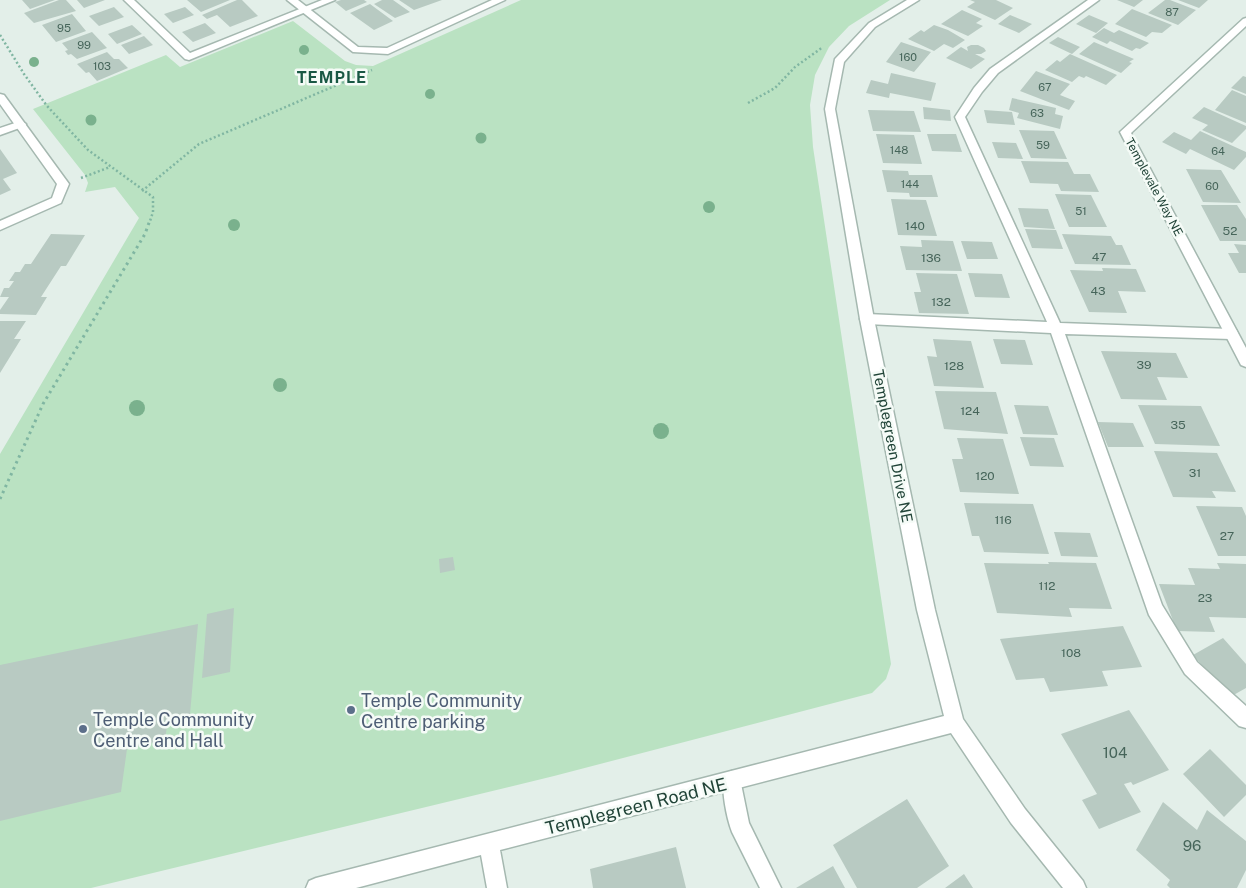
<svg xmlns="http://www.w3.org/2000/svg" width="1246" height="888" font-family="'Public Sans',sans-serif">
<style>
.green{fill:#bae2c2}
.building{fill:#b8cac2}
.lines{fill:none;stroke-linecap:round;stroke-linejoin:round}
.service-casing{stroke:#a5b8b0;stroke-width:3}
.minor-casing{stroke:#a5b8b0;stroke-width:3}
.path-far1{stroke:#80b6a2;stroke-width:2.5;stroke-dasharray:2 2.5;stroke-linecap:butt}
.path{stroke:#80b6a2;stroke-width:3;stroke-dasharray:2.5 4;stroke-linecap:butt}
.service{fill:#fff;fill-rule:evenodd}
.minor{fill:#fff;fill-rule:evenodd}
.tree{fill:#7ab18d}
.service-dot{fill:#5c6f8a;stroke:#f5fbf7;stroke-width:2}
.labels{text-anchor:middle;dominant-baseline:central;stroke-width:5;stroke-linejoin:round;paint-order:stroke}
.far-number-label{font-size:11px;fill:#46655a}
.far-street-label{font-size:12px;fill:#204337;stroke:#f5fbf7}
.number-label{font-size:12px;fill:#46655a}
.street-label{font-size:15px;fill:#204337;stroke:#f5fbf7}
.near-number-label{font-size:15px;fill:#46655a}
.far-district-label{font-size:16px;font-weight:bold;letter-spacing:1px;fill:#195844;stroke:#f5fbf7}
.near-service-label{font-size:18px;fill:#4e5e75;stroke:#f5fbf7;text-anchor:start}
.near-street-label{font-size:18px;fill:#204337;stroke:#f5fbf7}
</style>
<rect width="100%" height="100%" fill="#e3efe9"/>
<path class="green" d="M521,0h369l-41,26 -20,21 -14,28 -5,30 3,42 78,517 -5,15 -14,14 -318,83 -463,112h-91v-434l139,-236 -24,-31 -30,5 3,-9 -3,-8 -52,-66 133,-54 14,12 113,-46 52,40 11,4 17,1z"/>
<path class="building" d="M22,0h33l-25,9z
M59,0h7l10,11 -42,12 -10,-10z
M77,0h28l-21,8z
M187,0h43l-29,12z
M237,0h5l16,16 -28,11 -13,-12 -10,4 -5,-4z
M341,0h23l3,2 -21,9 -11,-9z
M382,0h11l17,12 -15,6 -21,-14z
M399,0h43l-28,10z
M970,0h26l17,8 -18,12 -28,-13 8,-5z
M1117,0h26l-9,7z
M1165,0h5l26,10 -18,15 -30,-12z
M1178,0h30l-9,8z
M370,4l23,17 -19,9 -24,-17z
M114,7l10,10 -25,9 -10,-10z
M185,7l9,8 -21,8 -9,-9z
M1132,9l40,16 -10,8 -10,-1 -6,5 -31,-13z
M962,10l20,9 -6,4 7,3 -15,10 -27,-12z
M72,14l14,17 -30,11 -14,-17z
M1010,15l22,9 -13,9 -21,-9z
M1089,15l19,8 -12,10 -20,-9z
M205,23l11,10 -23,9 -11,-10z
M132,25l10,9 -25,10 -9,-10z
M934,25l14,5 17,10 -12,8 -9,-4 -10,7 -26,-12 13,-9 3,2z
M1104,28l10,5 5,-3 30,13 -9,6 -4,-1 -4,3 -22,-10 -3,3 -15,-7z
M92,32l15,16 -30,11 -6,-5 -3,1 -3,-4 3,-1 -6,-7z
M144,36l9,9 -24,9 -8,-9z
M1058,37l22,10 -8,7 -23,-11z
M901,42l30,10 -17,20 -28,-10z
M1094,42l40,17 -5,3 3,1 -11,10 -42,-19z
M971,45h7l6,3 2,3 -5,3h-6l10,5 -14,10 -25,-11 15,-11 7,4 -1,-4z
M107,52l7,7h5l9,9 -31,13 -8,-9 -3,1 -9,-9z
M1070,54l47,21 -11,10 -20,-9 -2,2 -5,-2 -7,6 -27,-12 12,-10 3,2z
M1036,71l34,13 -10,11 15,6 -6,9 -49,-19z
M891,73l45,10 -5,18 -41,-8 -1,5 -23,-5 5,-13 17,4z
M1243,76l3,1v17l-15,-6z
M1232,90l14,6v27l-31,-13z
M1012,98l44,10 -1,6 8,2 -3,13 -43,-11 2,-5 -10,-3z
M923,107l27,3 1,11 -27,-2z
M1204,107l42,19v3l-14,14 -30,-13 6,-5 -16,-7z
M868,110l46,1 7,21 -48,-1z
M984,110l28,2 3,13 -28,-2z
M1019,130l35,1 13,28 -36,-1z
M1200,131l46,21v5l-12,13 -44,-21 -4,5 -24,-12 12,-10 17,8z
M876,134l38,1 8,29 -39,-1z
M927,134h29l6,18 -30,-1z
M992,142l24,1 7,16 -25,-1z
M0,149l17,24 -14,6 8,11 -11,5z
M1021,161l47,1 6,12h16l9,18 -38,-1 -3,-7 -28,-1z
M1186,169l35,1 20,33 -38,-1z
M882,170l26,1 1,4h23l6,22h-28l-1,-4 -22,-1z
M1055,194l36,1 16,32h-38z
M891,199l35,1 11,36 -39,-1z
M1201,205h36l9,14v22h-26z
M1018,208l30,1 7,20 -31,-2z
M1025,229l31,1 7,19 -31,-1z
M51,234l34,1 -19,31h-5l-20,31h6l-11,18 -36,-1v-4l9,-13h-9l4,-9h5l5,-7h-5l6,-9h5l5,-8h6z
M1062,234l49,2 5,9h6l9,20 -56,-1z
M921,240l32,1 9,30 -56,-1 -6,-24 22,1z
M961,241l31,1 6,17h-31z
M1234,244l12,1v28h-7l-11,-20h11z
M1102,268l34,1 10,23 -28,-1 9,22 -38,-1 -19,-42 33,1z
M916,273l41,1 12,40 -50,-1 -5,-21h7z
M968,273l34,1 8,24 -35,-1z
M0,321h26l-12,18h7l-21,34z
M933,339l38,2 13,47 -50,-2 -7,-30 10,1z
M993,339l32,1 8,25 -32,-1z
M1101,351l75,2 12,25 -31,-1 10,23 -46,-1z
M935,391l61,1 12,42 -64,-5z
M1014,405l34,1 10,29 -35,-1z
M1138,405l63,1 19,40 -65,-2z
M1098,422l35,1 11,24h-36z
M1020,437l34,1 10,29 -34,-1z
M957,438l46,1 16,55 -59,-2 -8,-33h11z
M1154,451l63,2 19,39 -24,-1 4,7 -43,-1z
M964,503l69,1 16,50 -65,-2 -5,-16h-7z
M1196,506l46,1 4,9v40h-28z
M1054,532l36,1 8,24 -37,-1z
M453,557l2,13 -15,3 -1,-14z
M1048,562l48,1 16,46 -43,-1 3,9 -75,-4 -13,-50 65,1z
M1217,563l29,1v54l-37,-1 6,15 -38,-1 -18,-47 36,1 -7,-17 32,1z
M234,608l-4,64 -28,6 5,-64z
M198,624l-8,90 -22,5 -3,21 -38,9 -6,43 -121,29v-156z
M1123,626l19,41 -40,4 6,15 -58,6 -6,-14 -28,2 -16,-41z
M1223,638l23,26v24l-16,9 -37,-42z
M1129,710l40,60 -36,15 -2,-3 -7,2 17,28 -42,17 -17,-29 15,-6 -36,-60z
M1210,749l36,36v10l-22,22 -41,-43z
M907,799l42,67 -32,22h-60l-24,-43z
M1163,802l34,28 10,-20 39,31v29l-9,18h-67l-3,-3 3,-5 -34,-30z
M676,847l10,41h-93l-3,-19z
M833,866l12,22h-49z
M964,874l9,14h-28z"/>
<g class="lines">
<defs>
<path id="service" d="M124,0h10l56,53 132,-53h13l-146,60 -4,-1z
M1088,0h11l-101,73 -16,19 -17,25 95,206 171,6 5,1 2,4 -2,4 -5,1 -166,-5 97,271 35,57 49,44v22l-7,-2 -54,-52 -36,-59 -98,-282 -184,-9 -5,-1 -2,-4 2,-4 5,-1 180,8 -92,-205 19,-29 16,-19z
M21,121l5,3 -1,2 -25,9v-7z
M732,771l7,3 10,49 32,65h-21l-28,-56c-5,-13 -12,-45 -7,-58z"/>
<path id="minor" d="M287,0h11l60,47 29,1 105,-48h13l-117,54 -35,-2z
M907,0h12l-44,27 -31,35 -9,47 39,210 61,291 28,109 62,90 58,72 3,7h-23l-52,-65 -60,-90 -451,117 7,38h-20l-6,-33 -125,33h-50l3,-7 7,-3 628,-162 -27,-106 -57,-291 -35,-210 10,-50 34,-36z
M1246,18v8l-115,107 115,215v19l-5,-2 -121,-233 123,-113z
M0,94l4,1 65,89 -8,19 -61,27v-9l52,-23 5,-14 -57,-80z"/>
</defs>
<use href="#service" class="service-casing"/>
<use href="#minor" class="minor-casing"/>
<path class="path-far1" d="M0,35l24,39 23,32 41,44 65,47v15l-3,9
M748,103l27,-15 20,-21 28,-20
M81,178l29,-11
M142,191l57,-47 173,-74"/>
<path class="path" d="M0,499l43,-95 102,-170 5,-14"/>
<use href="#service" class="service"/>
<use href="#minor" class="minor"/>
</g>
<g class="tree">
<circle cx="304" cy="50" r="5"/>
<circle cx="34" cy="62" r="5"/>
<circle cx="430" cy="94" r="5"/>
<circle cx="91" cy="120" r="5.5"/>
<circle cx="481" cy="138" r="5.5"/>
<circle cx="709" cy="207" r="6"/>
<circle cx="234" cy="225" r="6"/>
<circle cx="280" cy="385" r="7"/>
<circle cx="137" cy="408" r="8"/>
<circle cx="661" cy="431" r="8"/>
</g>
<g class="service-dot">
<circle cx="351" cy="710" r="5"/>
<circle cx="83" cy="729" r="5"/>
</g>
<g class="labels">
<g class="far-number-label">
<text x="1172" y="12">87</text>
<text x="64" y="28">95</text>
<text x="84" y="45">99</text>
<text x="908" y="57">160</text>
<text x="102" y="66">103</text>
<text x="1045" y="87">67</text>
<text x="1037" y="113">63</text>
<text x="1043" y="145">59</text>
<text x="899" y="150">148</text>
<text x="1218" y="151">64</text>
<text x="910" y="184">144</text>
<text x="1212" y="186">60</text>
<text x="1081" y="211">51</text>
</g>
<g class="far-street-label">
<text transform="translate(1154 187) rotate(62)">Templevale Way NE</text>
</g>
<g class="number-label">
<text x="915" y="226">140</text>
<text x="1230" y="231">52</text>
<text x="1099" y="257">47</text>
<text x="931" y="258">136</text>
<text x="1098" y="291">43</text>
<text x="941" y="302">132</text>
<text x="1144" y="365">39</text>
<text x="954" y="366">128</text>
<text x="970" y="411">124</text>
<text x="1178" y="425">35</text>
<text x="1195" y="473">31</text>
<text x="985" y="476">120</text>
<text x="1003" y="520">116</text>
<text x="1227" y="536">27</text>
<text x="1047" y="586">112</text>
<text x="1205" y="598">23</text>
<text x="1071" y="653">108</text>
</g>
<g class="street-label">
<text transform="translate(893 446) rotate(79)">Templegreen Drive NE</text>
</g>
<g class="near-number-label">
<text x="1115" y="752">104</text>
<text x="1192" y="845">96</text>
</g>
<g class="far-district-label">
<text x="332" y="77">TEMPLE</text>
</g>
<g class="near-service-label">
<text x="361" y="700">Temple Community<tspan x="361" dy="21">Centre parking</tspan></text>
<text x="93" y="719">Temple Community<tspan x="93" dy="21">Centre and Hall</tspan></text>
</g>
<g class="near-street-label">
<text transform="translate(636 806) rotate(-14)">Templegreen Road NE</text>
</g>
</g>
</svg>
